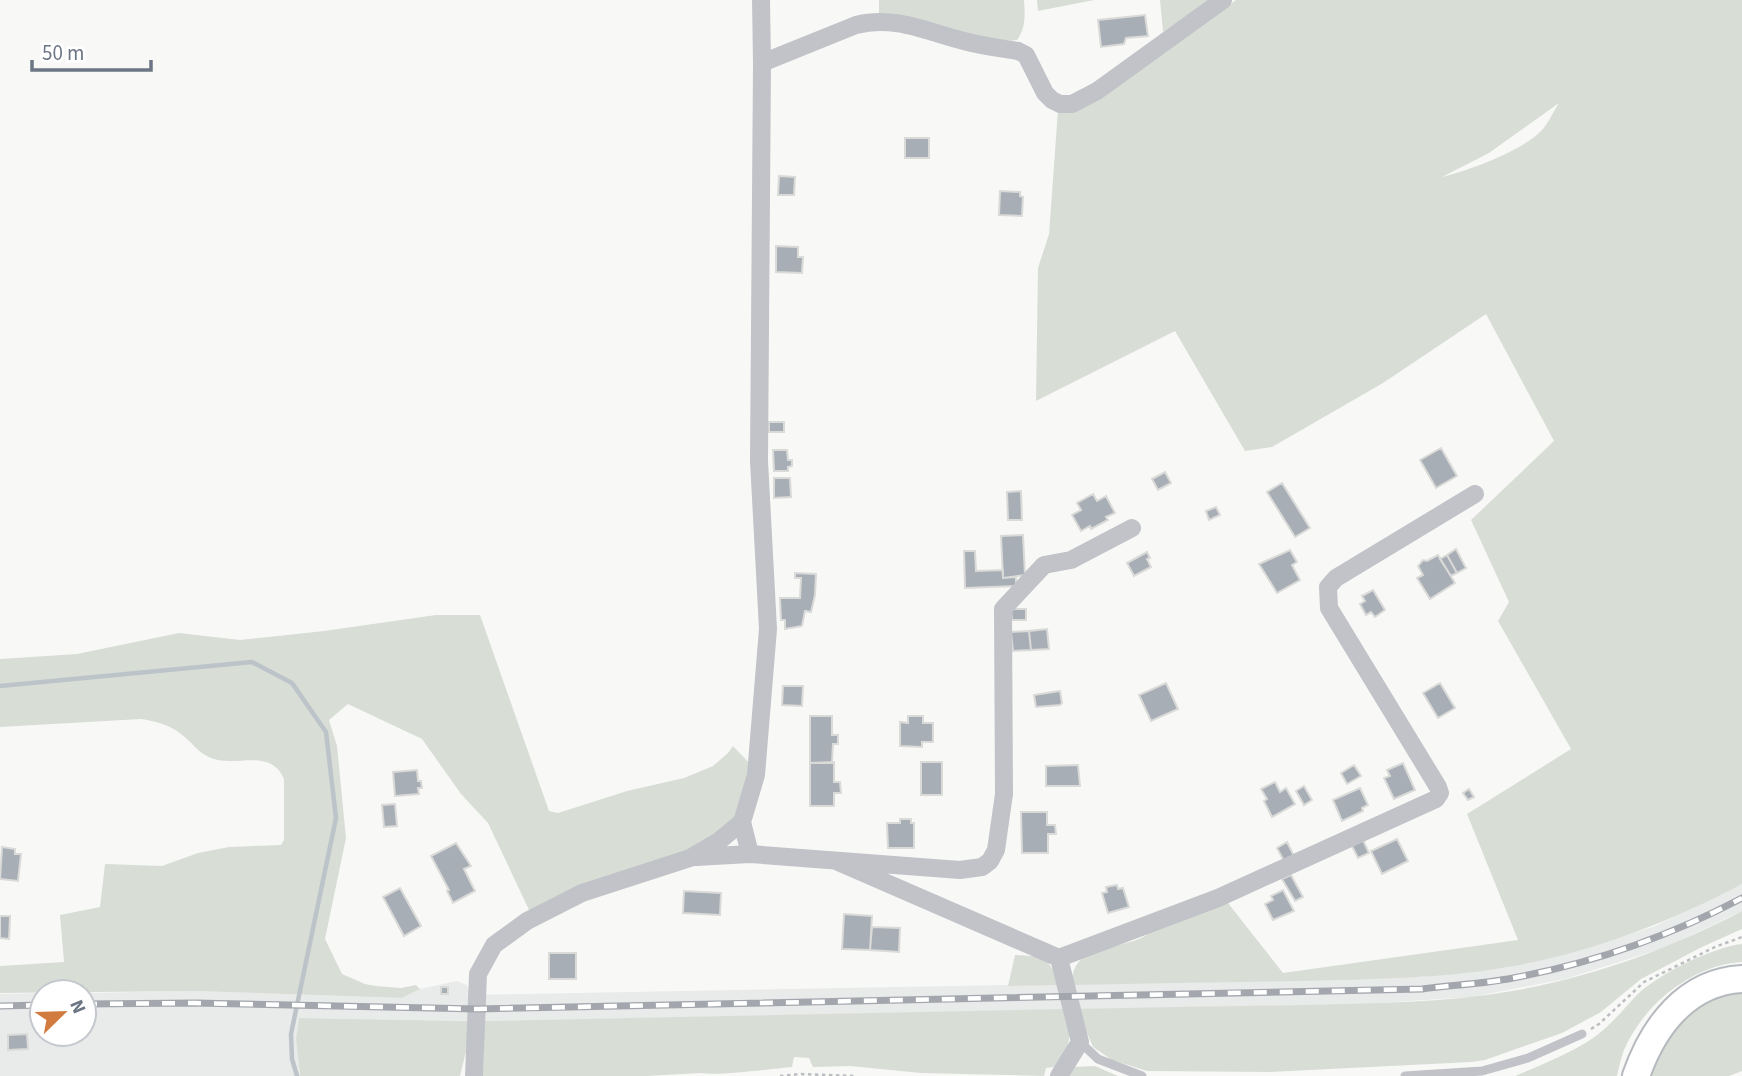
<svg xmlns="http://www.w3.org/2000/svg" width="1742" height="1076" font-family="'Source Sans 3',sans-serif">
<style>
.built{fill:#e9eaea}
.green{fill:#d8ddd6;fill-rule:evenodd}
.lines{fill:none;stroke-linecap:round;stroke-linejoin:round}
.stream{stroke:#bcc3c9;stroke-width:4.5}
.building{fill:#a8aeb5;stroke:#dadbd9;stroke-width:2}
.secondary-casing{stroke:#b6b9be;stroke-width:30}
.path{stroke:#bbbdc0;stroke-width:2.5;stroke-dasharray:3.5 3.5;stroke-linecap:butt}
.service{stroke:#c1c3c8;stroke-width:9}
.minor{stroke:#c1c3c8;stroke-width:18}
.secondary{stroke:#fff;stroke-width:26}
.rail-casing{stroke:#a3a7ad;stroke-width:7}
.rail{stroke:#fff;stroke-width:4.5;stroke-dasharray:13;stroke-linecap:butt}
</style>
<rect width="100%" height="100%" fill="#f8f9f7"/>
<path class="built" d="M1742,884v27l-78,37 -99,31 -93,18 -111,7 -877,17 -185,-3 -3,21 4,37h-300v-82l42,-1v41h42v-41l111,-2 207,7 18,-9 37,-8 10,4 3,10 951,-18 88,-10 92,-23 54,-18z"/>
<path class="green" d="M879,0h145c1,14 2,28 -7,40 -39,5 -100,-16 -138,-26z
M1037,0h57l-56,11z
M1160,0h52l-49,32z
M1236,0h506v884c-74,39 -152,69 -234,83 -68,12 -138,12 -207,14 -76,1 -152,2 -229,4 -1,-49 61,-30 82,-57l74,-25 55,70 235,-33 -51,-126 104,-65 -73,-128 11,-19 -38,-82 83,-79 -68,-127 -103,69 -111,64 -27,4 -70,-120 -139,70 2,-133 11,-34 9,-124 60,-24zM1559,103c-6,9 -11,21 -18,28 -19,20 -73,40 -99,46l47,-24z
M436,615h44l69,196 9,2 69,-22 57,-13 29,-12 15,-13 5,-7 19,20 -8,36 -12,22 -27,19 -175,69 -42,-89 -27,-29 -39,-55 -74,-35 -19,16 8,26 9,92 -21,101 17,35 23,10 11,2 25,2 15,-3 4,4 -18,9 -207,-7 -195,2v-27l64,-4 -4,-47 40,-8 5,-43 57,2 36,-13 31,-6 52,-2 3,-5v-61c-14,-32 -47,-11 -73,-21 -12,-4 -20,-17 -30,-24 -11,-9 -26,-13 -40,-15l-141,8v-68l77,-5 102,-21 61,7 84,-9z
M1742,911v18l-40,18 -61,32 -40,33 -39,21 -77,27 -14,2 -201,10 -123,-1 -35,-11 -19,-13 -16,-38c76,-2 152,-3 228,-4 69,-2 139,-2 207,-14 80,-14 158,-42 230,-80z
M1742,944v18c-50,3 -98,42 -118,88 -3,8 -5,17 -7,26h-102c26,-11 54,-22 78,-38 16,-11 30,-28 43,-42 20,-21 77,-49 106,-52z
M1015,955c25,1 37,2 43,30l-50,1z
M1742,993v78l-13,5h-79c19,-43 41,-77 92,-83z
M1065,1009c7,29 7,34 -11,58l-8,1 -2,8 -123,-3 -71,-7 -37,1 -4,-9 -15,-1 -2,10c-21,2 -73,9 -91,6l-55,3h-163l1,-55z
M299,1018l171,3v14l-10,41h-160l-4,-37z
M1095,1066l23,10h-53l5,-9z"/>
<g class="lines">
<path class="stream" d="M0,686l252,-24 40,21 34,49 10,86 -45,216 1,25 5,17"/>
</g>
<path class="building" d="M1145,15l3,21 -22,2 -2,6 -23,3 -3,-27z
M905,138h24v20h-24z
M779,176l16,1 -1,18h-16z
M1000,191l20,1v4l3,1 -1,19 -23,-1z
M776,246l22,1v10h5l-1,16 -26,-1z
M769,422h15v10h-15z
M1441,448l16,28 -21,12 -16,-28z
M773,450h14l1,10h4v6l-4,1v4h-14z
M1165,472l6,11 -13,7 -6,-11z
M774,478h16l1,19 -17,1z
M1282,483l28,45 -15,9 -28,-45z
M1021,491l1,29h-14l-1,-28z
M1093,494l4,7 9,-5 9,17 -9,4 2,3 -17,9 -1,-3 -9,5 -9,-16 9,-5 -4,-7z
M1216,507l4,8 -11,5 -3,-9z
M1023,535l2,40 -22,3 -2,-42z
M1456,549l10,19 -9,5 -10,-18z
M1290,550l7,12 -5,3 8,15 -23,13 -18,-29z
M964,551h11l1,20 27,-1v8l13,-1v9l-51,2z
M1147,552l3,6 -3,1 4,8 -17,9 -7,-13z
M1438,555l17,28 -25,16 -13,-21 6,-3 -5,-9 5,-6 4,1z
M1447,555l10,18 -6,3 -11,-17z
M795,573l21,1 -1,21 -4,17 -6,-1 -3,15 -17,3v-9h-4l-1,-22h20l1,-20h-6z
M1373,590l12,20 -10,7 -4,-5 -5,3 -6,-11 5,-3 -3,-5z
M1011,609h15v11h-14z
M1047,629l2,20 -18,1 -2,-19z
M1029,631l2,19 -18,1 -2,-19z
M1166,683l12,26 -27,12 -12,-26z
M1440,683l15,25 -17,10 -15,-25z
M783,686h20l-1,20 -20,-1z
M1060,691l2,12 -2,2 -24,2 -2,-12z
M810,716h22v19h6v9h-5l-1,19h-22z
M908,716h15v7h10v19h-11v5l-22,-1v-24l8,1z
M834,762v20h6l1,11h-7v13h-24v-43z
M921,762h21v33h-21z
M1403,763l12,27 -21,9 -10,-21 6,-2 -3,-6z
M1078,765l2,21h-34v-20z
M1354,765l7,11 -14,8 -6,-11z
M417,770l1,11h3l1,7h-4l1,6 -24,2 -2,-24z
M1275,782l5,10 6,-4 9,16 -23,13 -8,-16 3,-2 -6,-10z
M1304,786l8,14 -8,5 -8,-14z
M1360,788l8,17 -6,3 1,3 -21,10 -9,-21z
M1469,789l5,8 -6,3 -5,-7z
M395,804l2,22 -13,1 -2,-22z
M1021,812h26v13h8l1,9h-8v19h-26z
M900,819h11v4h3v25h-26l-1,-25h13z
M1397,839l11,22 -26,13 -11,-23z
M1363,840l6,13 -11,5 -6,-12z
M1287,842l7,14 -10,5 -7,-13z
M456,843l15,23 -7,3 11,22 -22,12 -6,-12 2,-1 -18,-34z
M2,847l13,2v5h6l-3,27 -18,-2z
M1291,875l12,22 -8,4 -13,-22z
M1117,885l1,4 5,-1 6,19 -21,6 -6,-20 5,-1 -1,-5z
M400,888l21,38 -17,10 -21,-39z
M1283,890l11,21 -21,9 -8,-16 8,-4 -2,-4z
M684,891l37,2 -1,22 -37,-2z
M844,914l28,2 -2,34 -28,-1z
M0,916h10l-1,23 -9,-1z
M872,927l28,1 -1,24 -29,-2z
M549,953h27v26h-27z
M441,987h7v7h-7z
M27,1034l1,15 -20,1v-15z"/>
<g class="lines">
<defs>
<path id="secondary" d="M1636,1076c17,-49 50,-94 106,-97"/>
</defs>
<use href="#secondary" class="secondary-casing"/>
<path class="path" d="M1591,1029l8,-5 45,-42 71,-35 27,-10
M780,1076l21,-2 53,2"/>
<path class="service" d="M1080,1042l18,17 44,17
M1405,1076l77,-5 46,-13 54,-24"/>
<path class="minor" d="M761,0l1,63
M750,854l210,16 22,-3 8,-6 6,-11 8,-56 -1,-185 41,-44 27,-5 61,-32
M696,857l54,-3 -8,-32
M836,861l223,97 159,-60 218,-99 4,-6 -2,-6 -109,-179 -1,-21 8,-9 139,-84
M474,1076l4,-102 16,-29 33,-24 55,-28 108,-35 29,-17 23,-19 14,-47 12,-146 -9,-168 3,-398 94,-38c38,-10 72,7 108,16 18,5 36,7 54,10l8,4 19,38 7,7 8,4h12l25,-13 126,-91
M1059,1076l21,-34 -21,-84"/>
<use href="#secondary" class="secondary"/>
<defs>
<path id="rail" d="M84,1004l111,-1 283,6 944,-20c30,-4 61,-5 91,-11 80,-15 157,-42 229,-80
M0,1006l42,-1"/>
</defs>
<use href="#rail" class="rail-casing"/>
<use href="#rail" class="rail"/>
</g>
<g transform="translate(63 1013) rotate(67)"><circle r="33" fill="#ffffff" stroke="#c4c8ce" stroke-width="2"/>
<path d="M0-5L12 26L0 18L-12 26Z" fill="#d27b3e"/>
<text y="-10" font-size="19" font-weight="bold" text-anchor="middle" fill="#6b7584">N</text>
</g>
<path d="M32 60v10h119v-10" fill="none" stroke="#6b7584" stroke-width="3.5"/>
<text x="42" y="60" font-size="21" fill="#6b7584" stroke="#ffffff" stroke-width="5" paint-order="stroke">50 m</text>
</svg>
